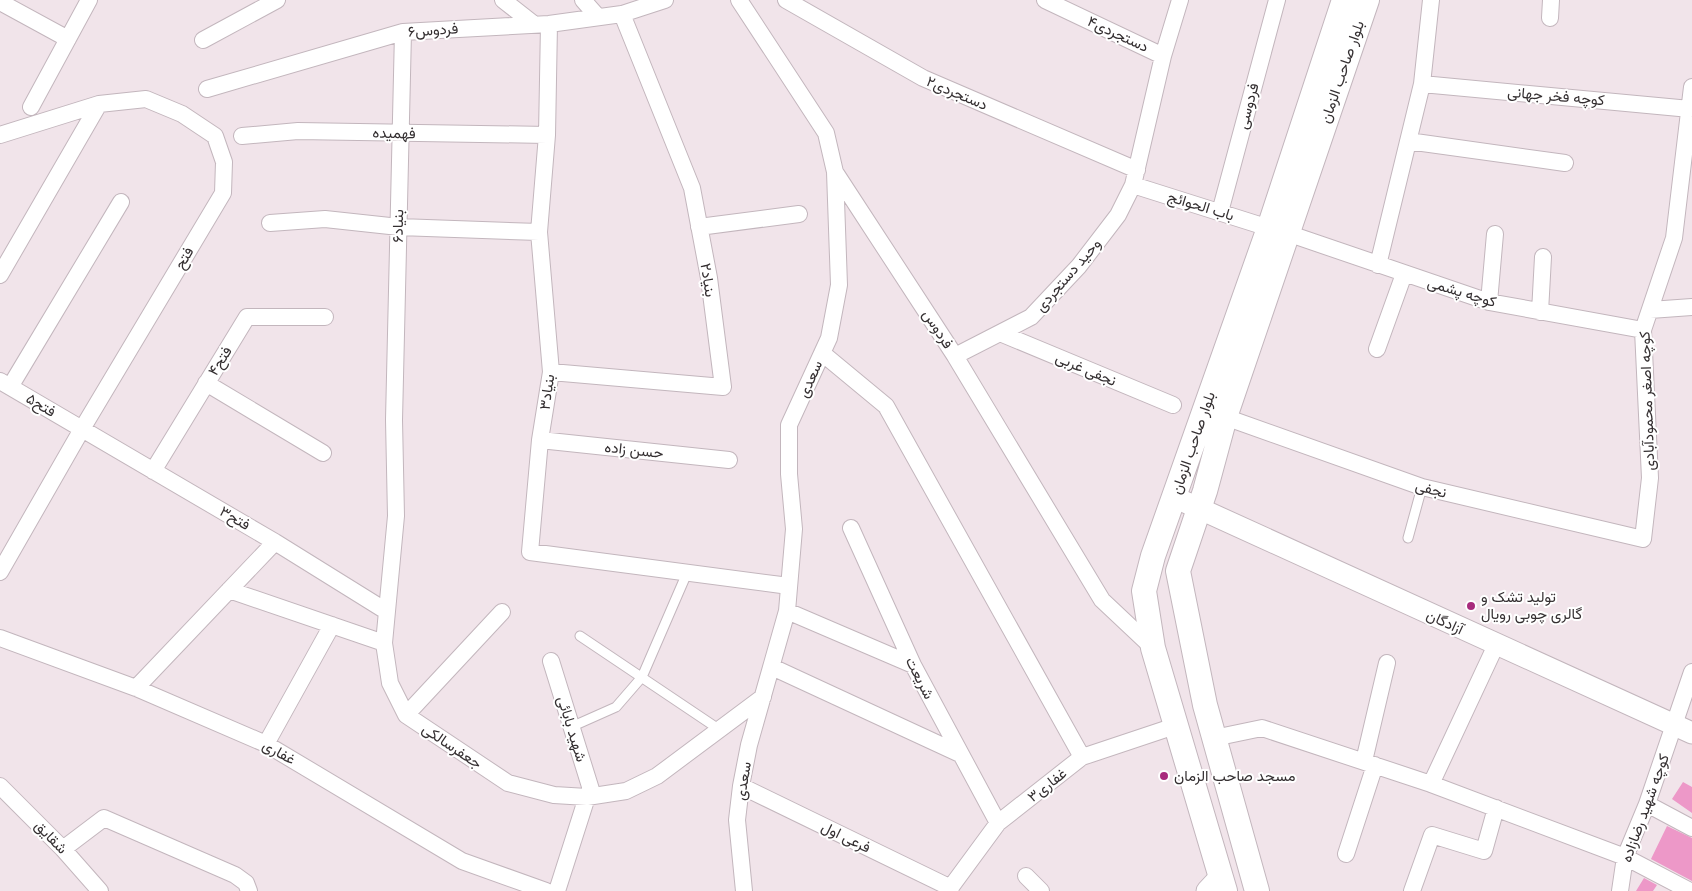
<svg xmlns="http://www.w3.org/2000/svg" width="1692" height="891" font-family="'Varela Round',Vazirmatn,sans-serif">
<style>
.building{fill:#ed98c8}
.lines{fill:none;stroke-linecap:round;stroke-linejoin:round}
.service-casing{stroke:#c3b6bd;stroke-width:11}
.minor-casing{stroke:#c3b6bd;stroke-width:18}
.tertiary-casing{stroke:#c3b6bd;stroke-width:23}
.secondary-casing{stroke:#c3b6bd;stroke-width:26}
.service{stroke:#fff;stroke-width:9}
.minor{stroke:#fff;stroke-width:16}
.tertiary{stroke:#fff;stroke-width:21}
.secondary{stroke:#fff;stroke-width:24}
.poi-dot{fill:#a82b7d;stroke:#fff;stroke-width:2}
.labels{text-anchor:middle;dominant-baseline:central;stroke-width:4;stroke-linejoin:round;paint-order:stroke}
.street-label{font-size:15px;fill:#342f31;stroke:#fff}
.poi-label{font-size:15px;fill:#342f31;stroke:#fff;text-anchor:start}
</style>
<rect width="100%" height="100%" fill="#f1e4ea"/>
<path class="building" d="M1683,782l9,5v26l-20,-14z
M1667,826l25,12v43l-41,-22z
M1644,878l13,7 -4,6h-17z"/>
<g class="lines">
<defs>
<path id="service" d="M1408,538l14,-51
M580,636l140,94
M571,727l45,-20 26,-30 45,-104"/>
<path id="minor" d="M503,0l32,25
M583,0l15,17
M739,0l87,133 9,39 120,184 147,244 51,48
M786,0l137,78 214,92
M1045,0l118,56
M0,2l68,37
M1550,18l1,-18
M549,24l-2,111 -8,97 12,140 -11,68 -10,112 259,34
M403,32l-9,388 2,96 -12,127 6,40 16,32 102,68 46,12 33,2 39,-6 31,-15 106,-79
M203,40l74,-40
M1422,84l268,25
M207,89l196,-57 146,-8 73,-10 43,-14
M31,107l58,-107
M0,135l99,-31 47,-5 36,15 33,22 9,26 -1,31 -141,236 -82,143
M242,136l56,-5 249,4
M1408,141l157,22
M1133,185l136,43
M1220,212l57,-212
M270,223l55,-4 74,8 140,5
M699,227l100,-13
M1287,233l202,69 154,28
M1378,265l44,-181 9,-84
M0,275l99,-171
M1489,302l6,-68
M1650,310l42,-3
M1540,312l3,-55
M1000,333l173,72
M1377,349l27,-75
M822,353l64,53 196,351
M955,356l76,-39 48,-51 39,-51 15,-30 30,-129 17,-56
M551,372l172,15 -14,-109 -17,-90 -70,-174
M0,381l275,161 111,69
M206,383l117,70
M10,387l111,-185
M1225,417l197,70 221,52 7,-61 -7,-148 31,-92 18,-151
M540,440l189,20
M153,471l94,-154h78
M851,528l62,137 85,158
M229,590l155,53
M787,611l126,54
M0,638l136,50 130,56 196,117 84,30
M551,661l42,135
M772,667l188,87
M136,688l139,-146
M406,715l96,-103
M1214,738l48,-10 169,56 194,73 65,34
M266,744l66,-119
M1364,761l23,-98
M1431,784l65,-139
M0,786l63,63 37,42
M741,786l210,102
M1647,804l45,24
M63,849l41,-31 131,57 11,8 3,8
M1346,854l29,-89
M1026,876l15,15
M557,891l30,-94
M744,891l-7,-71 4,-34 8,-41 38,-134 7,-82 -5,-55v-49l40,-87 10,-53 -4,-113
M948,891l50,-68 84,-66 96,-32
M1412,891l20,-56 52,16 12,-43
M1620,891l5,-34 22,-53 45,-132"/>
<path id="tertiary" d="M1174,497l518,236
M1207,891l14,-15"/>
<path id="secondary" d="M1225,891l-72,-243 -9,-57 9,-35 116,-328 75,-228
M1257,891l-52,-186 -27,-134 27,-80 20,-74 142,-417"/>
</defs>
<use href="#service" class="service-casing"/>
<use href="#minor" class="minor-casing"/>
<use href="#tertiary" class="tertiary-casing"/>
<use href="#secondary" class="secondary-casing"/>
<use href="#service" class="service"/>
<use href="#minor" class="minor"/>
<use href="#tertiary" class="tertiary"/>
<use href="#secondary" class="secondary"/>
</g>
<g class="poi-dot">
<circle cx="1471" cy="606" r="5"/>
<circle cx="1164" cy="776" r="5"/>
</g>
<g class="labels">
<g class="street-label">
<text transform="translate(433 30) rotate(-4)">فردوس۶</text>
<text transform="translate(1118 34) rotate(25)">دستجردی۴</text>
<text transform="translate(1342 72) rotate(-71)">بلوار صاحب الزمان</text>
<text transform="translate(957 93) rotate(23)">دستجردی۲</text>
<text transform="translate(1556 96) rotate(5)">کوچه فخر جهانی</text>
<text transform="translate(1248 106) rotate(-75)">فردوسی</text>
<text transform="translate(394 133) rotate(1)">فهمیده</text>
<text transform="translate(1201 206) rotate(17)">باب الحوائج</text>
<text transform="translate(398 226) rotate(-89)">بنیاد۶</text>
<text transform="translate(184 258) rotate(-59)">فتح</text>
<text transform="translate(1068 275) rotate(-49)">وحید دستجردی</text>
<text transform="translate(708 280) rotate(81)">بنیاد۲</text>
<text transform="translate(1462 292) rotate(17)">کوچه پشمی</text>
<text transform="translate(938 329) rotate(57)">فردوس</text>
<text transform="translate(220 361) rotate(-58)">فتح۴</text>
<text transform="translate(1086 369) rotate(23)">نجفی غربی</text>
<text transform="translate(810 379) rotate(-66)">سعدی</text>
<text transform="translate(547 392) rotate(-82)">بنیاد۳</text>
<text transform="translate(1647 401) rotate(-92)">کوچه اصغر محمودآبادی</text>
<text transform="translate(41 405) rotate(31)">فتح۵</text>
<text transform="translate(1193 443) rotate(-71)">بلوار صاحب الزمان</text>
<text transform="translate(634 450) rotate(6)">حسن زاده</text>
<text transform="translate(1431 489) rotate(15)">نجفی</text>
<text transform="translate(235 518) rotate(30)">فتح۳</text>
<text transform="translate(1445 622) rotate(25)">آزادگان</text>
<text transform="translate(920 678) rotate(63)">شریعت</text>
<text transform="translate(572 729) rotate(73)">شهید بابائی</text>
<text transform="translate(452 746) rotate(34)">جعفرسالکی</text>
<text transform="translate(279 752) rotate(29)">غفاری</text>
<text transform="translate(743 781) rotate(-81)">سعدی</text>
<text transform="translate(1047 785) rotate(-38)">غفاری۳</text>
<text transform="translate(1645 808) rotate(-70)">کوچه شهید رضازاده</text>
<text transform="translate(51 837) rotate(46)">شقایق</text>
<text transform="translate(846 837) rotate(26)">فرعی اول</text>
</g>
<g class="poi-label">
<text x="1481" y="597">تولید تشک و<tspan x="1481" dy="17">گالری چوبی رویال</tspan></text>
<text x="1174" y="776">مسجد صاحب الزمان</text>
</g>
</g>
</svg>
